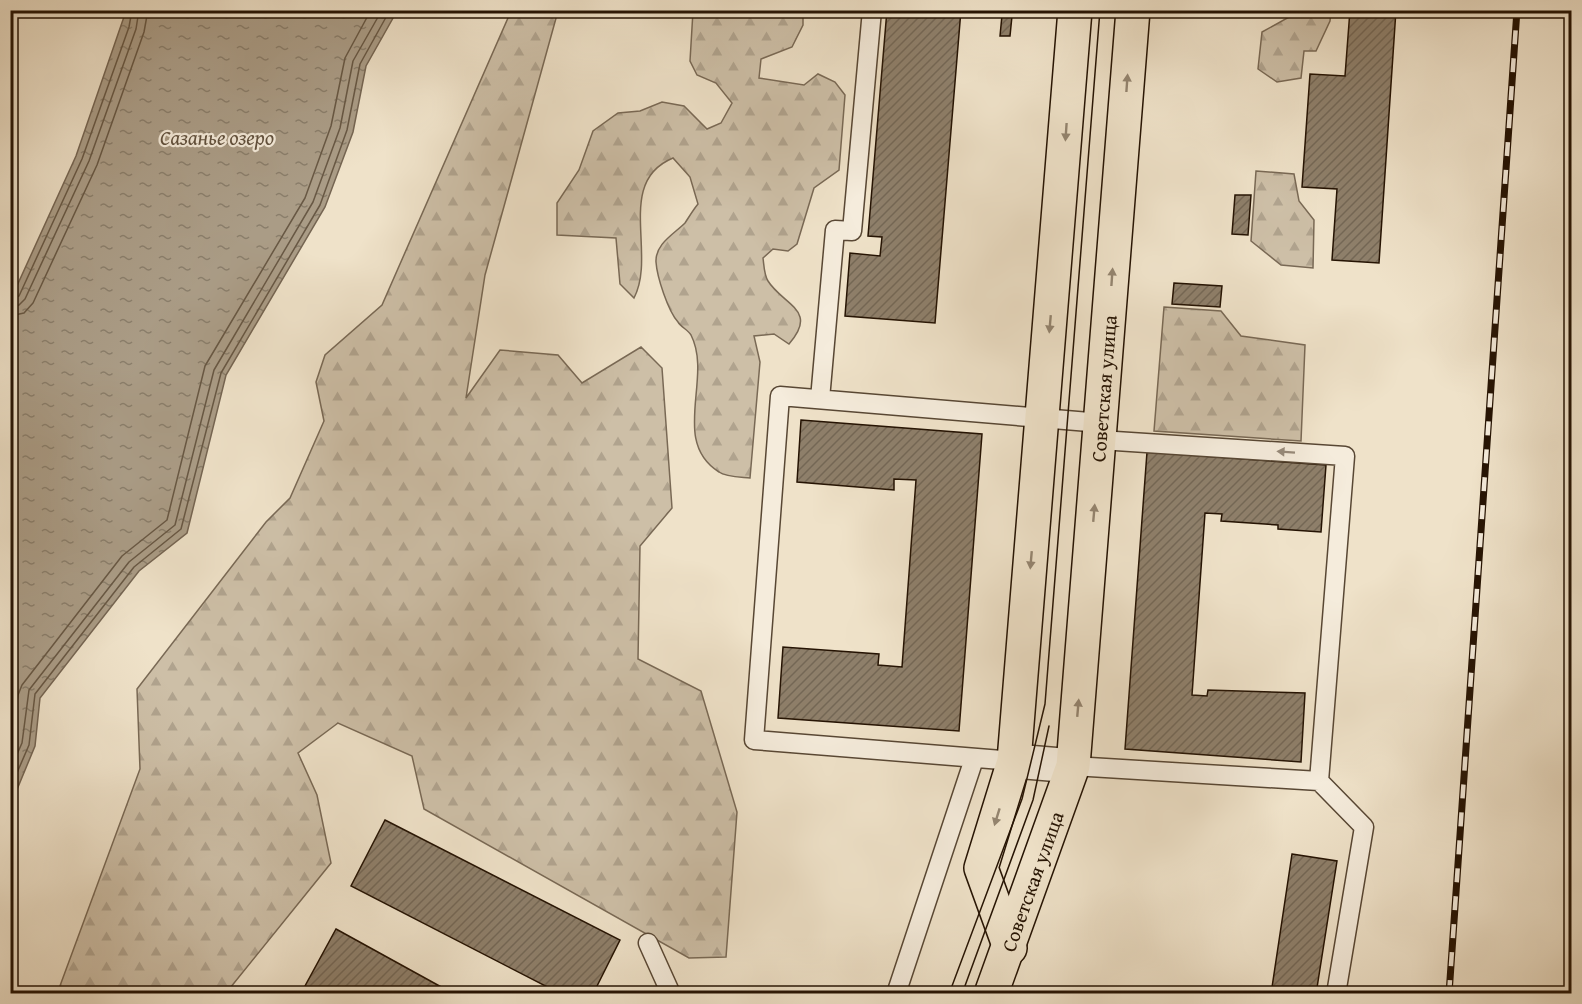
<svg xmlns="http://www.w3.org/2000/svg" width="1582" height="1004" font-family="'Gentium Book Plus',serif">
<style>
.forest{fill:url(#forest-firs);stroke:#796955;stroke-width:1.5}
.water{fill:url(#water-ripples);stroke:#756552;stroke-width:1.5}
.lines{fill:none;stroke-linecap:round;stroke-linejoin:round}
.shore{stroke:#685844;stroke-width:1.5}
.building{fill:url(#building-hatch);stroke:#251303;stroke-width:1.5}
.service-casing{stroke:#584734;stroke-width:21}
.tertiary-casing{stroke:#584734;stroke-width:36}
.primary-casing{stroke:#251303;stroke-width:36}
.service{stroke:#f5ecdc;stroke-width:18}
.tertiary{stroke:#f5ecdc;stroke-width:33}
.primary{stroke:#efe2c9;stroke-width:33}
.tram{stroke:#251303;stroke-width:1.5}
.rail-casing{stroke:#251303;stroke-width:7}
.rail{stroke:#f5ecdc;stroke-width:4.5;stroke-dasharray:14;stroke-linecap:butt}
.oneway{fill:#948570}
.oneway2{fill:#978a7a}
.labels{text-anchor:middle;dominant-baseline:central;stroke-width:4.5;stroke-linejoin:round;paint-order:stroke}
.street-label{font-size:20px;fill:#251303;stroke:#f5ecdc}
.water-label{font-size:21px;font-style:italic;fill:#61513e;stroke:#f5ecdc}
</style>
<defs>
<pattern id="forest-firs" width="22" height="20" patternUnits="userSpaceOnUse" patternTransform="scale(1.5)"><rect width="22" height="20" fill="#cdbfa7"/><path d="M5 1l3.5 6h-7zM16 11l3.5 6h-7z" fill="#b0a38e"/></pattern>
<pattern id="water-ripples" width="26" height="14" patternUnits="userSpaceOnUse" patternTransform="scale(1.5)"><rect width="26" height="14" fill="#aa9c86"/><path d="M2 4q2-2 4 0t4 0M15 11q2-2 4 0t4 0" fill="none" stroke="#8a7e6b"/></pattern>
<pattern id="building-hatch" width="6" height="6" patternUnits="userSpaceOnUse" patternTransform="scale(1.5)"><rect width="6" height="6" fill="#8e7f6a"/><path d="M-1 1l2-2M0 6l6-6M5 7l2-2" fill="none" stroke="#746755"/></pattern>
</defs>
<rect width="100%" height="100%" fill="#efe2c9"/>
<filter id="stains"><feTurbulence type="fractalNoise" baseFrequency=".00333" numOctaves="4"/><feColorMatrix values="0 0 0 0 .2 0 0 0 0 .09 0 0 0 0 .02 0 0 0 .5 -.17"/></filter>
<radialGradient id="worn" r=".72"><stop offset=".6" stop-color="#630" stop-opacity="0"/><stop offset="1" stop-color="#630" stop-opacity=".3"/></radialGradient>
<path class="forest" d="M511,11h47l-73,264 -19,123 34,-48 58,5 24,28 59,-36 21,21 10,140 -32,38 -2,113 63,32 36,121 -11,145 -37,1 -265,-149 -12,-53 -74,-33 -40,30 19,42 14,68 -105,130 -169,1 83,-225 -3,-80 129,-167 24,-24 34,-77 -8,-39 9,-27 57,-50z
M693,11h110v14l-11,22 -31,12 -2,19 45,7 14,-11 17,8 10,13 -6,75 -25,18 -17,56 -9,7 -15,-2 -10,9c1,7 1,17 5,23 15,24 51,29 21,63l-15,-10 -20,2 6,26 -10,116c-9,-1 -24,-1 -31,-6 -49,-31 -6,-94 -28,-137 -3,-5 -10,-8 -13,-13 -10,-11 -21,-45 -22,-60 -1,-18 18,-28 29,-39 4,-6 8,-13 13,-19l-8,-27 -17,-19c-58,24 -16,96 -39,140l-14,-14 -4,-46 -59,-3v-32l22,-33 14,-39 25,-18 22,-2 22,-9 22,4 23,23 14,-6 11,-20 -16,-20 -19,-8 -7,-14z
M1292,11h39l-1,10 -14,30h-12l-3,27 -24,4 -19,-13 4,-37 29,-16z
M1256,171l38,3 5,27 15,19 -1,48 -32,-3 -30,-24z
M1164,307l57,4 20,25 64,9 -4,96 -147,-10z"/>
<path class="water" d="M126,11h271l-31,55 -13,66 -28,75 -99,168 -39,158 -48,38 -99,127 -5,48 -24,58v-505l65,-143z"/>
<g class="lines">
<path class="shore" d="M10,299l9,-3 63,-137 47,-132 3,-17
M10,307l9,-2 6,-6 64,-138 47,-132 3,-19
M10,316l14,-3 9,-10 64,-138 47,-133 4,-22
M10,747l8,-52 4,-10 100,-129 45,-36 38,-154 100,-168 26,-72 14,-68 26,-48
M10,770l12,-27 7,-53 100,-128 46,-37 39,-155 99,-168 27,-74 13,-67 29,-51
M10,789l19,-44 6,-51 99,-127 47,-38 40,-156 99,-168 27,-75 13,-66 30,-54"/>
</g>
<path class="building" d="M887,10h74l-26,313 -90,-7 5,-63 30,3 2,-19 -14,-1z
M1350,10h46l-17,253 -47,-3 5,-71 -35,-2 8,-113 35,2z
M1002,15l10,1 -2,20h-10z
M1235,195h16l-3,40 -16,-1z
M1174,283l48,3 -2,21 -48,-3z
M801,420l181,14 -23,297 -181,-13 5,-71 96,7 -1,11 24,2 14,-187 -22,-1v11l-97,-8z
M1147,452l179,13 -5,67 -43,-3v-4l-57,-4 1,-7 -17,-1 -13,182 15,1 1,-6 97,3 -4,69 -176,-13z
M385,820l235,120 -27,54h-32l-210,-108z
M1292,854l45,7 -21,133h-45z
M336,929l118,65h-135l-14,-8z"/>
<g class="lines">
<defs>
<path id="service" d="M820,399l15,-169 17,1 20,-221
M1100,440l245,16 -26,325
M1014,761l-260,-21 26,-344 321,27
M1073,766l246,15 45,46 -28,167
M648,943l23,51
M896,994l78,-235"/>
<path id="tertiary" d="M1014,761l59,5"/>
<g id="primary">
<path d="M1010,948l-29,-80 33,-107 61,-751"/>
<path id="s1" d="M991,994l82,-228 60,-756"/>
</g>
</defs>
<use href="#service" class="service-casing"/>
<use href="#tertiary" class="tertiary-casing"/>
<use href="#primary" class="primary-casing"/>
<use href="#service" class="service"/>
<use href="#tertiary" class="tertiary"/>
<use href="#primary" class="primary"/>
<path class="tram" d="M949,994l73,-195 23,-95 55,-694
M962,994l71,-194 16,-74"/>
<defs>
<path id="rail" d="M1449,994l68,-984"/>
</defs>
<use href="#rail" class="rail-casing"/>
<use href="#rail" class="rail"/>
</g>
<defs><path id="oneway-solid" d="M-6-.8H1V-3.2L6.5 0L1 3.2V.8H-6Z" transform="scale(1.5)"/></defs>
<g class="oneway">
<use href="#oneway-solid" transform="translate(1127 83) rotate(-86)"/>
<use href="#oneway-solid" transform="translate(1066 132) rotate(94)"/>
<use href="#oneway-solid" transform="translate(1112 277) rotate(-86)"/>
<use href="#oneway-solid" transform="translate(1050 324) rotate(95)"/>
<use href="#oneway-solid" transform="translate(1094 513) rotate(-85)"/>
<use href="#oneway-solid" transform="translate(1031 560) rotate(95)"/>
<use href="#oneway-solid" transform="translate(1078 708) rotate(-85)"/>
<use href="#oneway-solid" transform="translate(997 817) rotate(107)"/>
</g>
<use class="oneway2" href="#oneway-solid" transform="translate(1286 452) rotate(-176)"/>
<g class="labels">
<g class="street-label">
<text stroke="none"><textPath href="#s1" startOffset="621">Советская улица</textPath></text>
<text stroke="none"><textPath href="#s1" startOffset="120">Советская улица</textPath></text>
</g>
<g class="water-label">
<text x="217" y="137">Сазанье озеро</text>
</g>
</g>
<rect width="1582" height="1004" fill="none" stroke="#efe2c9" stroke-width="36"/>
<rect x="12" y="12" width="1558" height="980" fill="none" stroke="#251303" stroke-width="3"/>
<rect x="18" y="18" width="1546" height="968" fill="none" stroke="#251303" stroke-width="1.5"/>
<rect width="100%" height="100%" filter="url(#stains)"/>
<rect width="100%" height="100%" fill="url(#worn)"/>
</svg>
